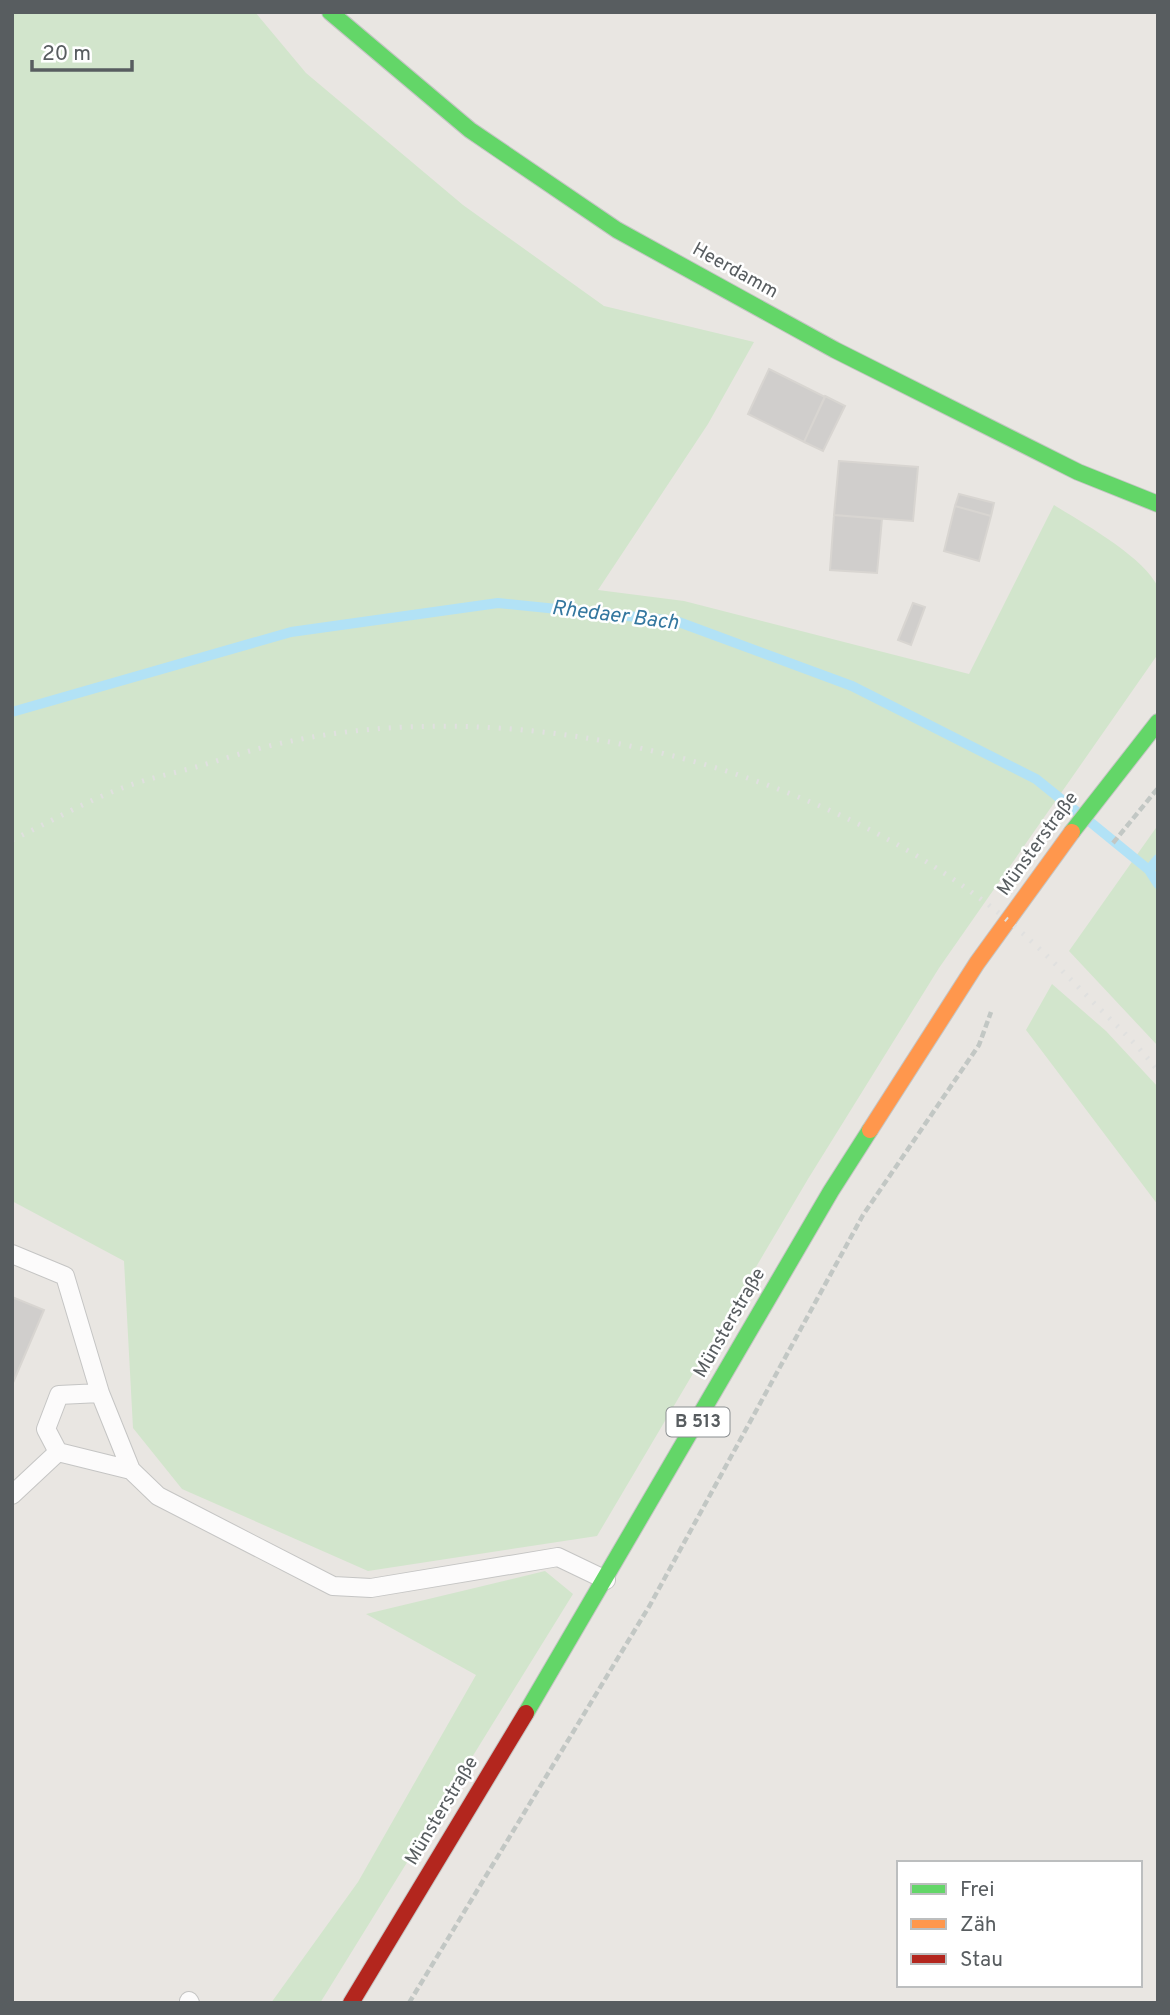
<svg xmlns="http://www.w3.org/2000/svg" width="1170" height="2015" font-family="Overpass,sans-serif">
<style>
.green{fill:#d2e5cc}
.lines{fill:none;stroke-linecap:round;stroke-linejoin:round}
.stream{stroke:#b2e2f6;stroke-width:10}
.building{fill:#d0cecc;stroke:#d8d5d1;stroke-width:2}
.lane-casing{stroke:#c5c5c4;stroke-width:20}
.fast-casing{stroke:#c5c5c4;stroke-width:18}
.slow-casing{stroke:#c5c5c4;stroke-width:18}
.jam-casing{stroke:#c5c5c4;stroke-width:18}
.path{stroke:#c2c7c4;stroke-width:4.5;stroke-dasharray:7 3.5;stroke-linecap:butt}
.lane{stroke:#fcfbfb;stroke-width:18}
.fast{stroke:#63d668;stroke-width:16}
.slow{stroke:#ff974d;stroke-width:16}
.jam{stroke:#b3261e;stroke-width:16}
.rail{stroke:#e0e0df;stroke-width:5;stroke-dasharray:2 9;stroke-linecap:butt}
.labels{text-anchor:middle;dominant-baseline:central;stroke-width:5;stroke-linejoin:round;paint-order:stroke}
.shield{fill:#fff;stroke:#8a8e90;stroke-width:2}
.shield-label{font-size:18px;font-weight:bold;fill:#585d60}
.street-label{font-size:19px;fill:#585d60;stroke:#fff}
.water-label{font-size:21px;font-style:italic;fill:#34779f;stroke:#fff}
</style>
<rect width="100%" height="100%" fill="#e9e6e2"/>
<path class="green" d="M12,12h243l51,61 157,132 141,101 150,36 -46,82 -110,166 86,11 285,73 85,-169c29,18 90,52 104,82v67l-219,314 -131,211 -211,357 -229,35 -186,-82 -49,-61 -9,-167 -112,-60z
M1158,825v221l-89,-95z
M1052,984l54,47 52,56v118l-132,-175z
M545,1571l28,23 -248,401 -5,8h-49l87,-121 118,-207 -110,-61z"/>
<g class="lines">
<path class="stream" d="M12,712l279,-80 207,-29 178,18 176,65 184,93 41,33
M1089,821l60,49 9,14
M1149,870l9,-11"/>
</g>
<path class="building" d="M769,369l56,28 -21,45 -56,-28z
M825,396l20,10 -22,45 -19,-9z
M839,461l79,6 -5,54 -79,-6z
M959,494l35,9 -3,13 -36,-10z
M955,506l36,10 -12,45 -35,-10z
M834,515l48,4 -5,54 -47,-3z
M913,603l12,4 -14,38 -13,-5z
M12,1297l32,13 -32,75z"/>
<g class="lines">
<defs>
<path id="lane" d="M12,1254l53,22 35,117 31,77 27,26 175,90 38,2 187,-31 48,23
M100,1393l-41,2 -13,34 12,23 73,18
M12,1495l46,-43
M189,2001l1,2"/>
<path id="fast" d="M330,12l140,118 147,100 218,120 243,122 80,32
M1072,832l86,-110
M526,1713l305,-522 39,-61"/>
<path id="slow" d="M870,1130l107,-167 95,-131"/>
<path id="jam" d="M351,2003l175,-290"/>
</defs>
<use href="#lane" class="lane-casing"/>
<use href="#fast" class="fast-casing"/>
<use href="#slow" class="slow-casing"/>
<use href="#jam" class="jam-casing"/>
<path class="path" d="M1113,843l45,-55
M409,2003l241,-398 213,-390 116,-170 12,-33"/>
<use href="#lane" class="lane"/>
<use href="#fast" class="fast"/>
<use href="#slow" class="slow"/>
<use href="#jam" class="jam"/>
<path class="rail" d="M12,840c36,-17 72,-38 110,-52 23,-9 49,-14 74,-21 28,-8 57,-18 86,-24 224,-50 508,15 692,151 43,31 81,69 118,107 23,23 46,44 66,70"/>
</g>
<g class="labels">
<rect class="shield" x="666.5" y="1407.5" width="63" height="29" rx="5"/>
<g class="shield-label">
<text x="698" y="1422">B 513</text>
</g>
<g class="street-label">
<text transform="translate(735 271) rotate(29)">Heerdamm</text>
<text transform="translate(1038 844) rotate(-54)">Münsterstraße</text>
<text transform="translate(730 1323) rotate(-60)">Münsterstraße</text>
<text transform="translate(442 1811) rotate(-59)">Münsterstraße</text>
</g>
<g class="water-label">
<text transform="translate(615 616) rotate(7)">Rhedaer Bach</text>
</g>
</g>
<rect width="1170" height="2015" fill="none" stroke="#585d60" stroke-width="28"/>
<rect x="897" y="1861" width="245" height="126" fill="#ffffff" stroke="#bcbebf" stroke-width="2"/>
<rect x="911" y="1884" width="35" height="10" fill="#63d668" stroke="#bcbebf" stroke-width="2"/>
<text x="960" y="1896" font-size="21" fill="#585d60">Frei</text>
<rect x="911" y="1919" width="35" height="10" fill="#ff974d" stroke="#bcbebf" stroke-width="2"/>
<text x="960" y="1931" font-size="21" fill="#585d60">Zäh</text>
<rect x="911" y="1954" width="35" height="10" fill="#b3261e" stroke="#bcbebf" stroke-width="2"/>
<text x="960" y="1966" font-size="21" fill="#585d60">Stau</text>
<path d="M32 60v10h100v-10" fill="none" stroke="#585d60" stroke-width="3.5"/>
<text x="42" y="60" font-size="21" fill="#585d60" stroke="#ffffff" stroke-width="5" paint-order="stroke">20 m</text>
</svg>
